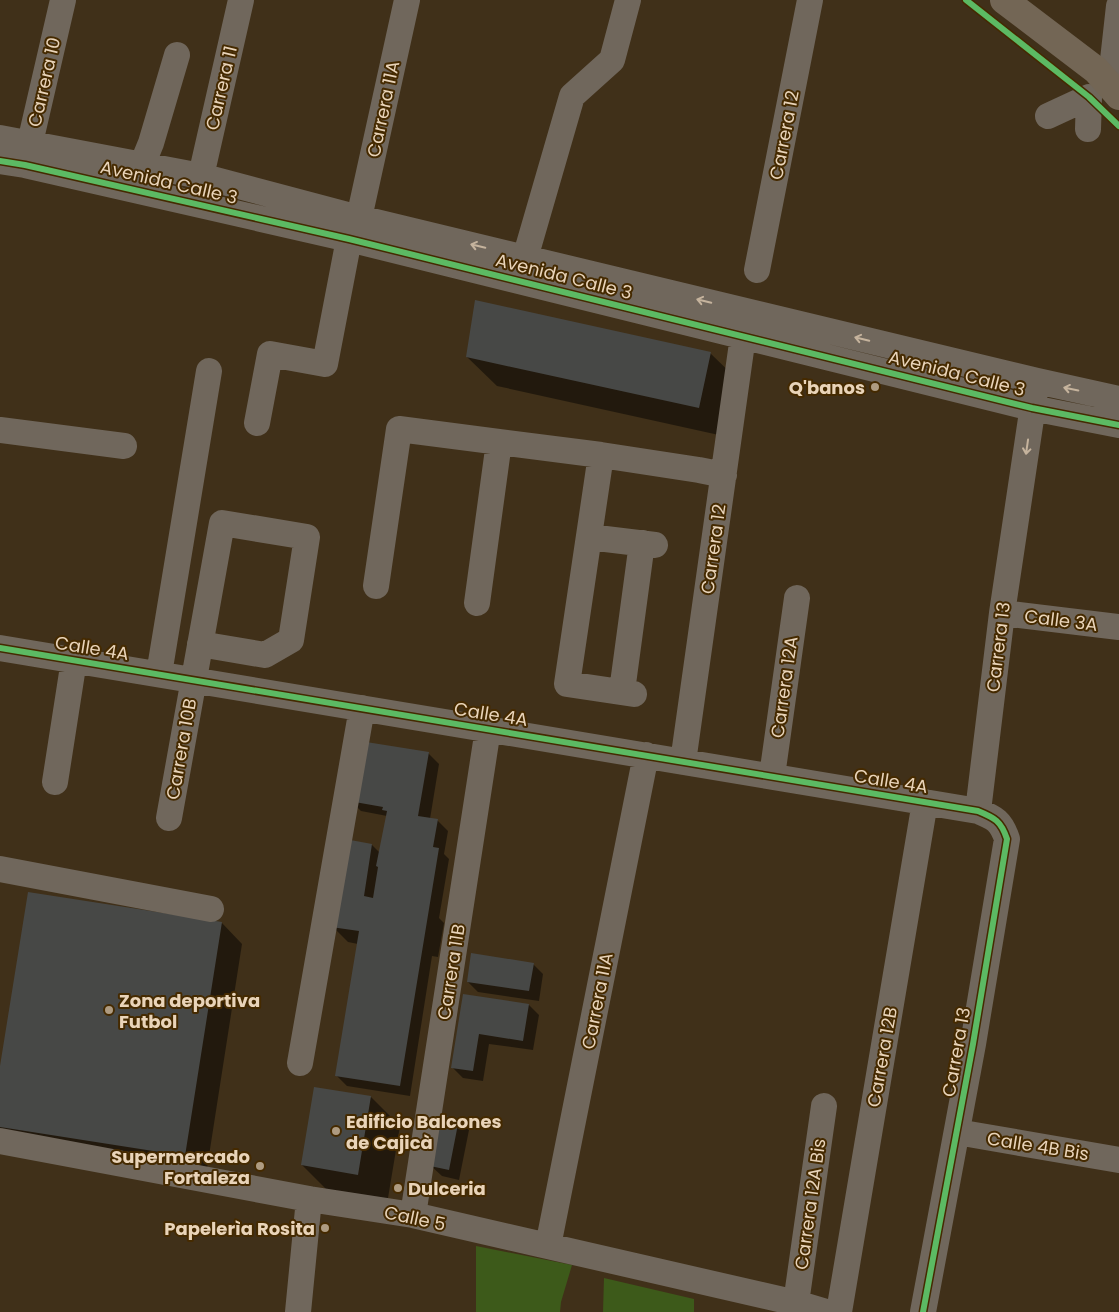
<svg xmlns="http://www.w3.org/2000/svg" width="1119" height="1312" font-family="Poppins,sans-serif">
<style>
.green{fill:#3d5a1a}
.shadow{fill:#0007}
.building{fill:#474846}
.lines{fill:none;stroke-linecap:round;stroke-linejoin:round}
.minor{stroke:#70675c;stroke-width:26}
.major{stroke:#736655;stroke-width:28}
.cycleway-casing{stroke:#452a00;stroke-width:9}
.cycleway{stroke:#5cba63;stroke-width:6}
.oneway{stroke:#c5b39d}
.poi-dot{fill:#ae9b81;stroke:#452a00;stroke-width:2}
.labels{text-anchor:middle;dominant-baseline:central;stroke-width:4;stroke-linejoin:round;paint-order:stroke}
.street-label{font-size:18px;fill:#e9d4b9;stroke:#452a00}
.poi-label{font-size:18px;font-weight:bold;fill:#e9d4b9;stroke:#452a00;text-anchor:end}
</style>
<rect width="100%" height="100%" fill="#403019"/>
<path class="green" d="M476,1246l96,19 -11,37 -1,10h-84z
M604,1278l90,21v13h-91z"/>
<path class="shadow" d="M710,353l30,29 -12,55 -231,-51 -30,-29z
M428,753l11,11 -9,55 7,1 11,11 -4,23 5,5 -10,59 5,5 -6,34 -6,-1 -22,140 -63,-10 -10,-10 21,-132 -10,-2 -16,-16 14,-86 26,5 8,8 7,-37 -26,-5 -10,-10z
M222,923l20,21 -36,231 -206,-42v-58z
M533,964l10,10 -4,27 -61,-9 -10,-10z
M464,995l65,10 10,10 -6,35 -44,-6 -6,37 -20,-3 -11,-11z
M371,1097l29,29 -13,78 -56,-10 -29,-29z
M441,1117l18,3 10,10 -10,50 -17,-4 -11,-10z"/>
<path class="building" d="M475,300l236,52 -12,56 -233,-51z
M360,741l69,11 -11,64 20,3 -5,28 6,1 -39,238 -65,-10 24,-145 -28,-4 14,-88 27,5 -8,52 9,2 5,-31 -2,-1 11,-55 -5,-1 1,-3 -34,-6z
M28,892l194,30 -37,234 -185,-29v-61z
M471,953l63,10 -5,28 -62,-9z
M463,994l66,10 -6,37 -44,-7 -6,37 -22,-3z
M314,1087l57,9 -13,79 -57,-10z
M440,1115l19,4 -10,51 -19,-4z"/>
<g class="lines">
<path class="minor" d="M1110,87l9,-81
M1048,116l41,-19 -1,32
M0,138l201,38 158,42 678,163 82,18
M26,160l37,-160
M0,161l25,4 324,74 683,169 87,17
M142,165l9,-22 26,-88
M201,176l40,-176
M359,218l48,-218
M525,258l47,-162 40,-36 16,-60
M757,270l53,-270
M257,423l13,-69 55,10 24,-125
M0,430l124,16
M601,455l-34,229 67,10
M589,537l66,8
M376,586l23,-157 202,26 98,15 25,5
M477,603l22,-161
M1002,613l117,14
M0,648l978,163c17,7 23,10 29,28l-34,205 -50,268
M159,674l50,-303
M622,691l20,-148
M683,762l60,-426
M772,776l25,-178
M55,782l19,-122
M978,811l24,-198 33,-221
M169,818l53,-295 85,14 -16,103 -26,15 -65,-11
M0,869l211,40
M300,1063l62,-355
M957,1132l162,28
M0,1141l309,58 104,16 383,88 30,9
M413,1215l75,-486
M548,1246l98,-491
M796,1303l28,-197
M298,1312l11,-113
M839,1312l86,-510"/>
<path class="major" d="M1004,0l92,70 23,26"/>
<defs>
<path id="cycleway" d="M966,0l123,97 30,29
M0,161l25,4 324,74 683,169 87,17
M0,648l978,163c17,7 23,10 29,28l-34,205 -50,268"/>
</defs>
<use href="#cycleway" class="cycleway-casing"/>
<use href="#cycleway" class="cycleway"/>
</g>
<defs><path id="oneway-shaft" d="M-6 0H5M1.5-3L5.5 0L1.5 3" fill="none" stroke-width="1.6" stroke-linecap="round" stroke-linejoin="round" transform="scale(1.25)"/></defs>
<g class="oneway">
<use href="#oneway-shaft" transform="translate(478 246) rotate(-167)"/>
<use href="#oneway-shaft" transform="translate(704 301) rotate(-166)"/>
<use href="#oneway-shaft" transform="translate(862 339) rotate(-166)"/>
<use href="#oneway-shaft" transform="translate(1071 389) rotate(-168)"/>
<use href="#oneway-shaft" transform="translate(1027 447) rotate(98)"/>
</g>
<g class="poi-dot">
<circle cx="875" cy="387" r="5"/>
<circle cx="109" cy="1010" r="5"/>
<circle cx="336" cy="1131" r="5"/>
<circle cx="260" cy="1166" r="5"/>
<circle cx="398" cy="1188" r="5"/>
<circle cx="325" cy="1228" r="5"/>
</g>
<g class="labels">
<g class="street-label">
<text transform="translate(44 82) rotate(-77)">Carrera 10</text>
<text transform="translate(221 88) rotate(-77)">Carrera 11</text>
<text transform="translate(383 109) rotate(-78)">Carrera 11A</text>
<text transform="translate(784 135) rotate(-79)">Carrera 12</text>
<text transform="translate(169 182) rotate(13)">Avenida Calle 3</text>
<text transform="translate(564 276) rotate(14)">Avenida Calle 3</text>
<text transform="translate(957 373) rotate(14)">Avenida Calle 3</text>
<text transform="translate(713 549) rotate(-82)">Carrera 12</text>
<text transform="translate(1061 620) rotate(7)">Calle 3A</text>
<text transform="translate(998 647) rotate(-83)">Carrera 13</text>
<text transform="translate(92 648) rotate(9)">Calle 4A</text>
<text transform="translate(784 687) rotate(-82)">Carrera 12A</text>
<text transform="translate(491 714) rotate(9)">Calle 4A</text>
<text transform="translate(181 749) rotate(-80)">Carrera 10B</text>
<text transform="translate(891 781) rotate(9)">Calle 4A</text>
<text transform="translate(451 972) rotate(-81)">Carrera 11B</text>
<text transform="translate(597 1001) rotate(-79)">Carrera 11A</text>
<text transform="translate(956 1052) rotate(-80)">Carrera 13</text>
<text transform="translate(882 1057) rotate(-80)">Carrera 12B</text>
<text transform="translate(1038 1146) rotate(9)">Calle 4B Bis</text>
<text transform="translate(810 1204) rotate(-82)">Carrera 12A Bis</text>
<text transform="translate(415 1218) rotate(12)">Calle 5</text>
</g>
<g class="poi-label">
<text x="865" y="387">Q'banos</text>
<text x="119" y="1000" text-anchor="start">Zona deportiva<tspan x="119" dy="21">Futbol</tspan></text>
<text x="346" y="1121" text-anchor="start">Edificio Balcones<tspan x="346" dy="21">de Cajicà</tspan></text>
<text x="250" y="1156">Supermercado<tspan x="250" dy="21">Fortaleza</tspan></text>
<text x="408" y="1188" text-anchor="start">Dulceria</text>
<text x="315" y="1228">Papelerìa Rosita</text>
</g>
</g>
</svg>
